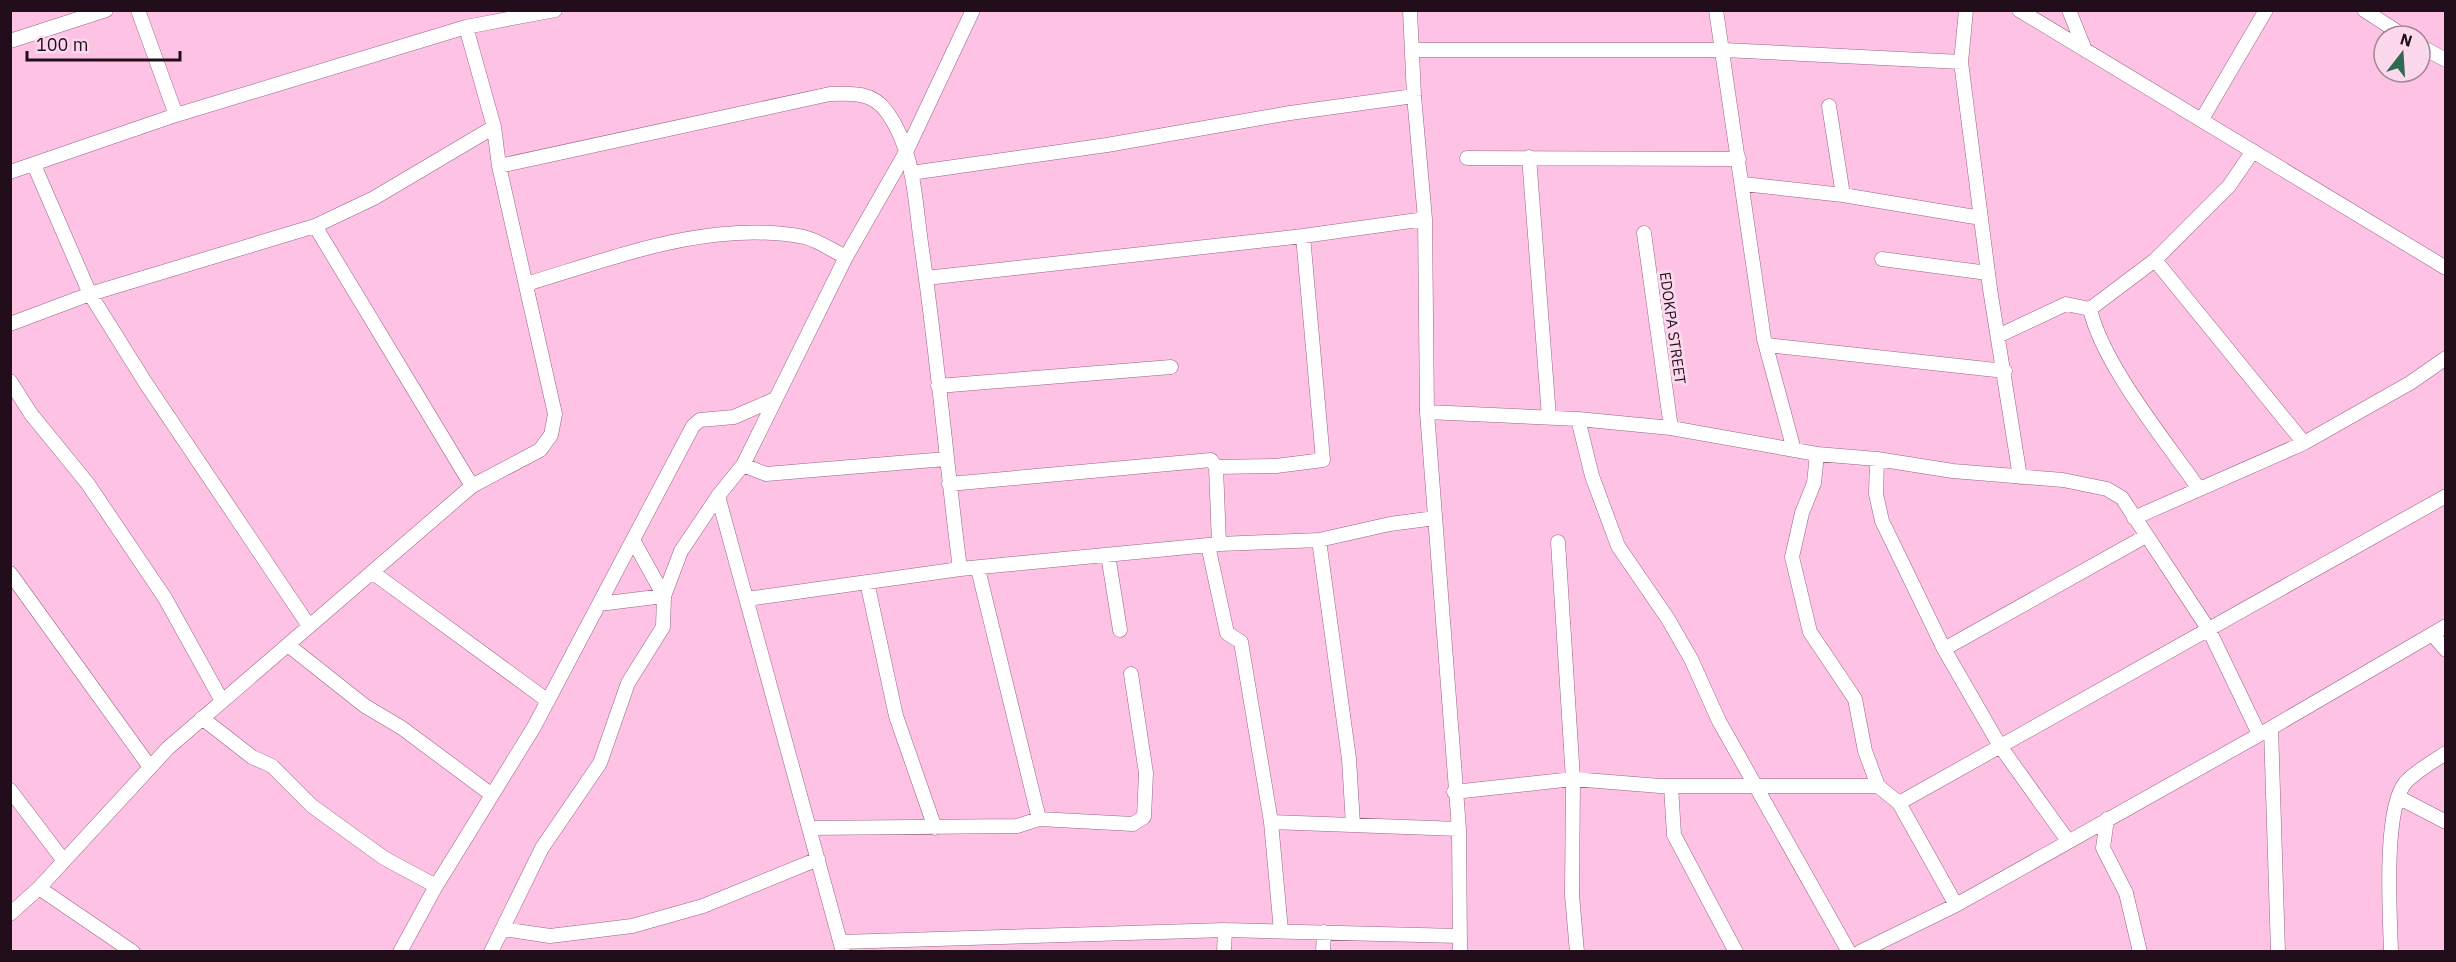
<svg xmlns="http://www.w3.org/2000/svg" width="2456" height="962" font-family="'IBM Plex Sans',sans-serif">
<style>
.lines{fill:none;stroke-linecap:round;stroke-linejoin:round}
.minor-casing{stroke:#996583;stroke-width:15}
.minor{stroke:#fff;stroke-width:14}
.labels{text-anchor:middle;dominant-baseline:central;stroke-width:6;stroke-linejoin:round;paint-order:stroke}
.street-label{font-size:15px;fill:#220e1a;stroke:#fcd8ec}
</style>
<rect width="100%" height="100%" fill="#fdc2e4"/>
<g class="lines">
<defs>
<path id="minor" d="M138,10l38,105
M1410,10l4,86 11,123 2,193 32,417 1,123
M1716,10l48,329 30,111
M1966,10l-5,52 29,227 30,188
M2019,10l427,258
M2069,10l16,40
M2364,10l40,26
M10,41l96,-31
M2420,46l26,14
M1412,50h312l237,12
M1829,106l14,89
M2202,119l64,-109
M1529,157l20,260
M1467,158l272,1
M34,165l56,129 55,88 164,244
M499,166l331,-72c22,-1 43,-2 57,18 27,37 28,88 34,131 16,108 25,217 39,326
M10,172l166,-57 290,-88 89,-17
M911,173l196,-28 183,-32 124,-17
M1743,184l100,11 138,23
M315,226l157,260
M1644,233l27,195
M1882,259l106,14
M2155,260l149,183
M926,278l377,-42 122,-17
M526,284c88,-26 185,-65 278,-47 14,3 29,14 42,20
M2090,309l65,-49 74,-74 24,-35
M2090,309c13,56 75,131 109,180
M10,324l80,-30 225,-68 59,-28 120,-71
M1998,336l68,-32 24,5
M1767,345l238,26
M10,381l21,33 57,70 77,114 57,103
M938,386l233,-19
M1427,412l151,7 93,9 146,26 60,5 76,12 110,9 44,9 15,9 87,132 50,104
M1578,419l14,57 26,70 50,73 23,40 28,62 130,231
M1817,454l-3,29 -12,30 -10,44 18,75 45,67 10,52 13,35 21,17 57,102
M1877,459l-1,35 6,27 62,128 56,97 68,95
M743,465l23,9 180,-15
M1216,467l60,-1 47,-6 -20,-224
M949,484l262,-24 5,7 3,77
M718,496l125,456
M2134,518l170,-75 106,-60 36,-25
M1319,540l30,219 4,66
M1558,542l15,237 -1,116 5,57
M1208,545l19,88 14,9 30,180 10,109
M1108,555l12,75
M372,572l176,129
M10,573l140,194
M867,582l29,134 39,112
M747,599l213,-30 259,-25 100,-4 71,-16 45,-6
M599,604l65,-8 -31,-56
M2432,634l14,16
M288,645l77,61 37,22 90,67
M1944,649l202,-113
M202,718l50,39 20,9 40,40 72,52 52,28
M2271,728l7,224
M1671,786l3,49 62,117
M10,790l54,71
M1454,792l119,-13 87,7h218
M2398,797l48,25
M1899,803l547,-307
M1039,819l94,5 11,-7 2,-44 -15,-99
M2107,819l-4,29 23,45 14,59
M1271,822l188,7
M809,828l208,-2 22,-7 -61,-250
M39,888l94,64
M10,914l29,-26 129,-140 304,-262 68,-36 11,-15 4,-21 -56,-248 -5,-39 -28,-100
M503,929l47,7 82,-10 71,-20 115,-47
M841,942l384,-12 234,6
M400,952l36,-66 98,-159 159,-301 7,-6 34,-3 39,-17
M491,952l51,-104 58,-85 28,-80 35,-56 1,-31 17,-45 37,-55 25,-31 103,-208 60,-105 67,-142
M1224,952l1,-22
M1323,952l1,-20
M1860,952l96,-47 315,-177 175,-102
M2391,952c-1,-37 -8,-141 14,-169 11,-12 27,-21 41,-30"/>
</defs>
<use href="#minor" class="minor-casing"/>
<use href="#minor" class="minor"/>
</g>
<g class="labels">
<g class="street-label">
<text transform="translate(1673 328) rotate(82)">EDOKPA STREET</text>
</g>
</g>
<rect width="2456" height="962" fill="none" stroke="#220e1a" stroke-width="24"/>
<g transform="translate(2402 54) rotate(17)"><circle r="28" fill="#fcd8ec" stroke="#a58798" stroke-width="1.5"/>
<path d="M0-4.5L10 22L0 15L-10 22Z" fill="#306952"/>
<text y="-9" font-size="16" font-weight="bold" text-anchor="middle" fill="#220e1a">N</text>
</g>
<path d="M27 51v9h153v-9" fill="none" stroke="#220e1a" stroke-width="3"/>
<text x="36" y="51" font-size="18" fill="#220e1a" stroke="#fcd8ec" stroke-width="4.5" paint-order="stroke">100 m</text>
</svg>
